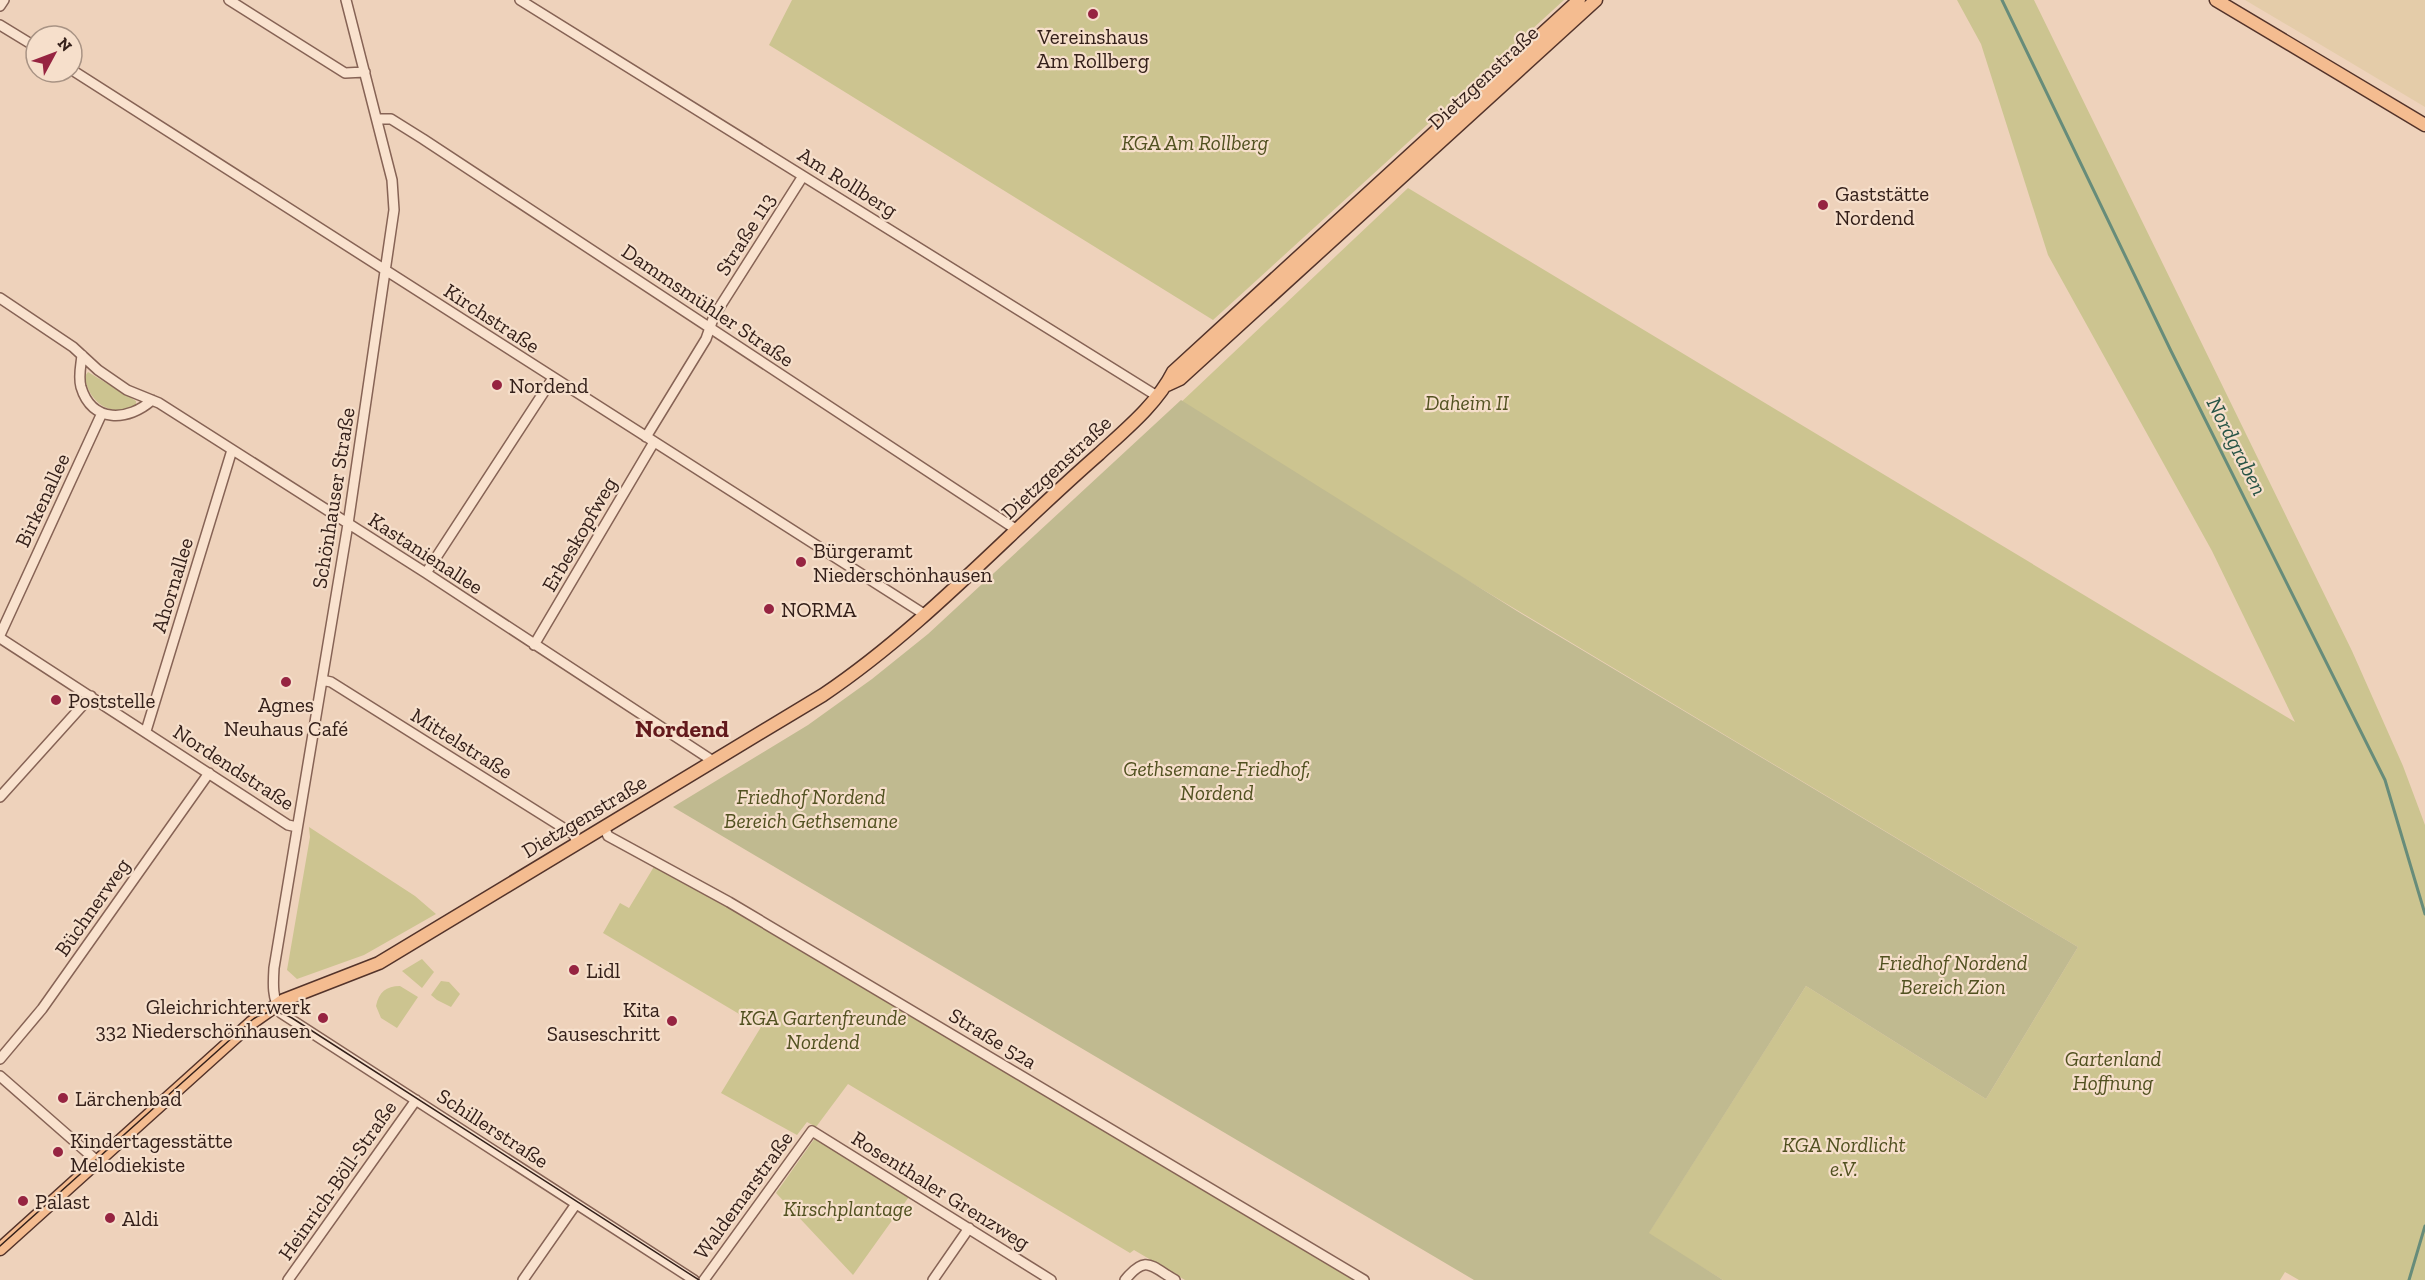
<svg xmlns="http://www.w3.org/2000/svg" width="2425" height="1280" font-family="'Zilla Slab',serif">
<style>
.farmland{fill:#e4cca9}
.green{fill:#ccc490}
.cemetery{fill:#c0ba90}
.lines{fill:none;stroke-linecap:round;stroke-linejoin:round}
.stream{stroke:#678c7a;stroke-width:3}
.minor-casing{stroke:#866355;stroke-width:12}
.major-casing{stroke:#53332a;stroke-width:15}
.minor{stroke:#f9e2ce;stroke-width:9}
.major{stroke:#f4bc90;stroke-width:12}
.tram{stroke:#34201a;stroke-width:1.5}
.poi-dot{fill:#962441;stroke:#f6dfcb;stroke-width:2}
.labels{text-anchor:middle;dominant-baseline:central;stroke-width:4.5;stroke-linejoin:round;paint-order:stroke}
.poi-label{font-size:21px;fill:#34201a;stroke:#f6dfcb;text-anchor:start}
.street-label{font-size:21px;fill:#34201a;stroke:#f6dfcb}
.park-label{font-size:21px;font-style:italic;fill:#515120;stroke:#f6dfcb}
.water-label{font-size:22px;font-style:italic;fill:#295547;stroke:#f6dfcb}
.quarter-label{font-size:24px;font-weight:bold;fill:#62191c;stroke:#f6dfcb}
</style>
<rect width="100%" height="100%" fill="#eed2bb"/>
<path class="farmland" d="M2245,0h180v107l-82,-49z"/>
<path class="green" d="M792,0h772l-351,320 -444,-275z
M1957,0h77l318,651 51,115 22,59v455h-126l-14,-8 -5,8h-557l-75,-46 158,-248 180,113 92,-152 -901,-541 231,-218 887,534 -83,-171 -164,-296 -67,-211z
M88,372l48,29v4c-24,15 -49,-4 -51,-29z
M309,827l106,69 21,18 -72,41 -67,24 -10,-9 23,-133z
M655,865l33,18 676,397h-179l-51,-30 -4,3 -282,-169 -32,43 -9,-5 -10,13 -76,-42 40,-66 -158,-94 17,-30 9,5z
M422,959l12,13 -12,16 -20,-17z
M441,981l8,1 11,12 -9,13 -14,-7 -6,-5z
M400,986l18,11 -21,31 -16,-10 -5,-12c3,-14 10,-20 24,-20z
M815,1138l96,56 -58,81 -77,-82z"/>
<path class="cemetery" d="M1181,400l336,211 561,336 -92,152 -180,-113 -157,247 74,47h-249l-801,-473 135,-82 64,-46 56,-45z"/>
<g class="lines">
<path class="stream" d="M2002,0l169,351 214,429 40,134
M2409,1280l16,-54"/>
<defs>
<path id="minor" d="M229,0l116,73 20,-1
M346,0l46,180 2,30 -46,314 -74,444c-1,16 -2,30 7,45l413,267
M520,0l637,396
M0,6l4,-6
M0,25l36,22
M72,70l852,544
M377,119h14l32,20 594,391
M0,298l73,49 25,23 29,20 32,13 267,170 287,188
M82,355c-1,11 -4,21 -1,32 11,37 48,34 71,13
M646,437l60,-98 8,-23 89,-140
M426,573l127,-195
M0,635l102,-222
M0,638l288,187 9,2
M534,645l120,-203
M322,680l9,2 242,152 5,8
M146,731l86,-281
M0,797l91,-101
M604,827l4,9 121,66 635,378
M0,1059l42,-50 167,-236
M0,1076l97,85
M288,1280l128,-180
M523,1280l53,-76
M704,1280l108,-149 239,149
M933,1280l36,-52
M1125,1280c21,-26 26,-14 50,0"/>
<path id="major" d="M2216,0l209,125
M1167,385l13,-6 416,-379
M0,1249l251,-226 33,-23 95,-37 444,-268c101,-68 184,-161 276,-241 26,-24 58,-50 74,-82l406,-372"/>
</defs>
<use href="#minor" class="minor-casing"/>
<use href="#major" class="major-casing"/>
<use href="#minor" class="minor"/>
<use href="#major" class="major"/>
<path class="tram" d="M0,1246l252,-226c14,-10 25,-10 40,-2l407,262"/>
</g>
<g class="poi-dot">
<circle cx="1093" cy="14" r="6"/>
<circle cx="1823" cy="205" r="6"/>
<circle cx="497" cy="385" r="6"/>
<circle cx="801" cy="562" r="6"/>
<circle cx="769" cy="609" r="6"/>
<circle cx="286" cy="682" r="6"/>
<circle cx="56" cy="700" r="6"/>
<circle cx="574" cy="970" r="6"/>
<circle cx="323" cy="1018" r="6"/>
<circle cx="672" cy="1021" r="6"/>
<circle cx="63" cy="1098" r="6"/>
<circle cx="58" cy="1152" r="6"/>
<circle cx="23" cy="1201" r="6"/>
<circle cx="110" cy="1218" r="6"/>
</g>
<g class="labels">
<g class="poi-label">
<text x="1093" y="36" text-anchor="middle">Vereinshaus<tspan x="1093" dy="24">Am Rollberg</tspan></text>
<text x="1835" y="193">Gaststätte<tspan x="1835" dy="24">Nordend</tspan></text>
<text x="509" y="385">Nordend</text>
<text x="813" y="550">Bürgeramt<tspan x="813" dy="24">Niederschönhausen</tspan></text>
<text x="781" y="609">NORMA</text>
<text x="68" y="700">Poststelle</text>
<text x="286" y="704" text-anchor="middle">Agnes<tspan x="286" dy="24">Neuhaus Café</tspan></text>
<text x="586" y="970">Lidl</text>
<text x="311" y="1006" text-anchor="end">Gleichrichterwerk<tspan x="311" dy="24">332 Niederschönhausen</tspan></text>
<text x="660" y="1009" text-anchor="end">Kita<tspan x="660" dy="24">Sauseschritt</tspan></text>
<text x="75" y="1098">Lärchenbad</text>
<text x="70" y="1140">Kindertagesstätte<tspan x="70" dy="24">Melodiekiste</tspan></text>
<text x="35" y="1201">Palast</text>
<text x="122" y="1218">Aldi</text>
</g>
<g class="street-label">
<text transform="translate(1483 77) rotate(-43)">Dietzgenstraße</text>
<text transform="translate(848 182) rotate(32)">Am Rollberg</text>
<text transform="translate(745 234) rotate(-58)">Straße 113</text>
<text transform="translate(708 305) rotate(34)">Dammsmühler Straße</text>
<text transform="translate(492 318) rotate(33)">Kirchstraße</text>
<text transform="translate(1056 467) rotate(-43)">Dietzgenstraße</text>
<text transform="translate(333 498) rotate(-81)">Schönhauser Straße</text>
<text transform="translate(42 500) rotate(-65)">Birkenallee</text>
<text transform="translate(579 534) rotate(-60)">Erbeskopfweg</text>
<text transform="translate(426 553) rotate(33)">Kastanienallee</text>
<text transform="translate(172 585) rotate(-73)">Ahornallee</text>
<text transform="translate(462 743) rotate(32)">Mittelstraße</text>
<text transform="translate(234 767) rotate(33)">Nordendstraße</text>
<text transform="translate(584 816) rotate(-31)">Dietzgenstraße</text>
<text transform="translate(92 907) rotate(-55)">Büchnerweg</text>
<text transform="translate(993 1038) rotate(31)">Straße 52a</text>
<text transform="translate(493 1128) rotate(33)">Schillerstraße</text>
<text transform="translate(337 1180) rotate(-55)">Heinrich-Böll-Straße</text>
<text transform="translate(941 1190) rotate(32)">Rosenthaler Grenzweg</text>
<text transform="translate(743 1195) rotate(-54)">Waldemarstraße</text>
</g>
<g class="park-label">
<text x="1195" y="142">KGA Am Rollberg</text>
<text x="1467" y="402">Daheim II</text>
<text x="1217" y="768">Gethsemane-Friedhof,<tspan x="1217" dy="24">Nordend</tspan></text>
<text x="811" y="796">Friedhof Nordend<tspan x="811" dy="24">Bereich Gethsemane</tspan></text>
<text x="1953" y="962">Friedhof Nordend<tspan x="1953" dy="24">Bereich Zion</tspan></text>
<text x="823" y="1017">KGA Gartenfreunde<tspan x="823" dy="24">Nordend</tspan></text>
<text x="2113" y="1058">Gartenland<tspan x="2113" dy="24">Hoffnung</tspan></text>
<text x="1844" y="1144">KGA Nordlicht<tspan x="1844" dy="24">e.V.</tspan></text>
<text x="848" y="1208">Kirschplantage</text>
</g>
<g class="water-label">
<text transform="translate(2237 446) rotate(63)">Nordgraben</text>
</g>
<g class="quarter-label">
<text x="682" y="728">Nordend</text>
</g>
</g>
<g transform="translate(54 54) rotate(49)"><circle r="28" fill="#f6dfcb" stroke="#a89384" stroke-width="1.5"/>
<path d="M0-4.5L10 22L0 15L-10 22Z" fill="#962441"/>
<text y="-9" font-size="16" font-weight="bold" text-anchor="middle" fill="#34201a">N</text>
</g>
</svg>
